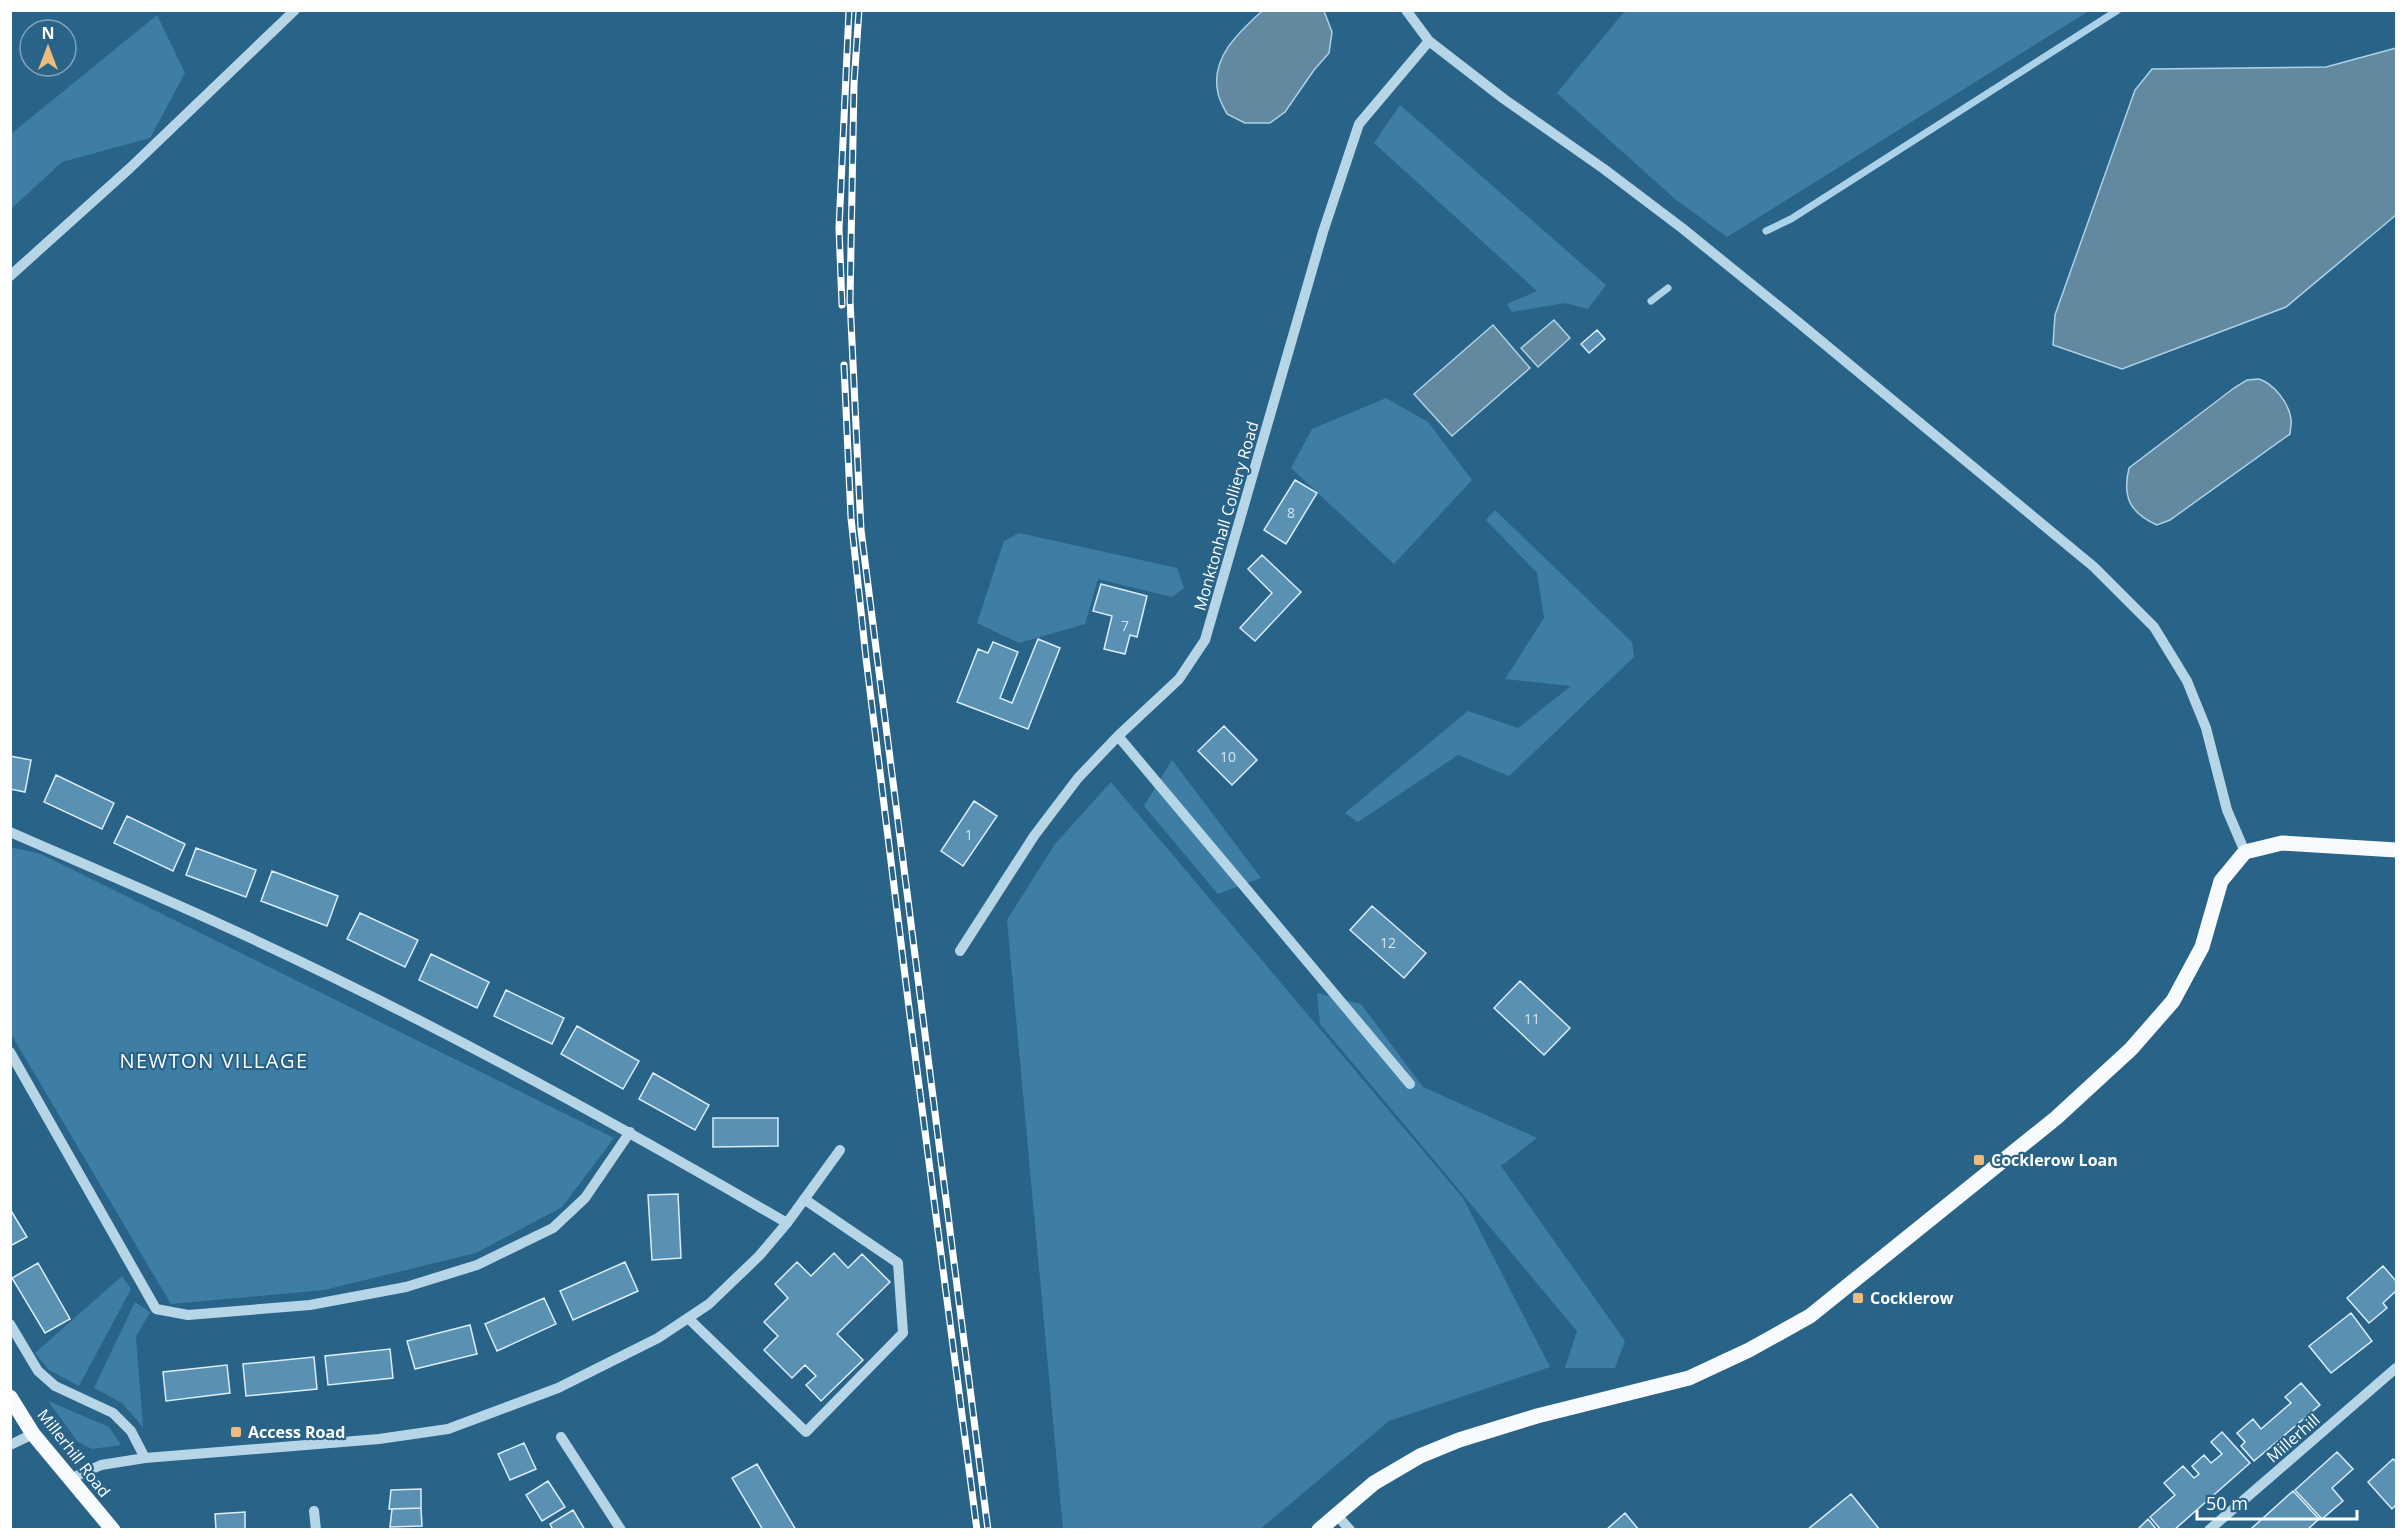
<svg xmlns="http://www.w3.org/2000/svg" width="2407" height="1540" font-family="'Open Sans',sans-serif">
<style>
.green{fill:#3e7ea4}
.water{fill:#6289a0;stroke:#abd2e8;stroke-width:1.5}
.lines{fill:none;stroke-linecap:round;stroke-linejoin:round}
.stream{stroke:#abd2e8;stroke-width:7}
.building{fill:#5a91b3;stroke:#daecf7;stroke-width:1.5}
.minor{stroke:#b6d6e8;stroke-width:10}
.major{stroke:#f8fbfe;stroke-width:15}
.rail-casing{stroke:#fff;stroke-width:7}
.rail{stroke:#296488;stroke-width:4.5;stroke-dasharray:14;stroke-linecap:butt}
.poi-dot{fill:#efba7d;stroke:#296488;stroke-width:2}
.labels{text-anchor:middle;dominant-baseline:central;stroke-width:4.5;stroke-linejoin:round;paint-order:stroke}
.number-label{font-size:14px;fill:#d6e4ec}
.street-label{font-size:16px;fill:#fff;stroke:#296488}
.poi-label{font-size:16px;font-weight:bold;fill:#fff;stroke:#296488;text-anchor:start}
.quarter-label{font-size:20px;letter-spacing:1.5px;fill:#fff;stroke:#296488}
</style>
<rect width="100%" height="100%" fill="#296488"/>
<path class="green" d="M1625,11v-1l464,1 -362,226 -52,-38 -118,-106z
M157,15l28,58 -35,65 -88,24 -51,47v-75z
M1400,105l206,180 -18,24 -23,-6 -53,9 -5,-8 30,-13 -163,-148z
M1386,398l42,24 44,58 -78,84 -103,-96 21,-39z
M1495,510l137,132 2,15 -125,119 -51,-21 -100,67 -13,-9 123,-102 50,17 53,-42 -66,-7 39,-61 -7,-45 -51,-53z
M1019,533l158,35 7,20 -12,9 -74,-18 -13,45 -66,19 -42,-20 27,-82z
M1172,760l89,118 -43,16 -74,-88z
M1111,782l352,416 87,169 -161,54 -129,108h-197l-56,-609 48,-76z
M10,847l31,7 573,284 -52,69 -86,46 -152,37 -153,14 -160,-270z
M1317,993l44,11 62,83 114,51 -36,28 124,175 -10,27h-50l12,-37 -257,-307z
M122,1276l9,13 -52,97 -30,-16 -14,-17z
M135,1302l15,10 -14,25 7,90 -21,-24 -28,-15z
M48,1401l61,26 12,18 -29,4 -14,-7z"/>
<path class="water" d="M1262,11h62l8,21 -3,21 -15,17 -29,42 -15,11h-25l-18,-9c-3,-6 -8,-14 -9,-21 -8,-35 21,-61 44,-82z
M2396,48v167l-110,92 -164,62 -69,-24 2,-30 80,-225 17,-21 174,-2z
M1554,320l16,18 -32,29 -17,-19z
M1493,325l37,43 -78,68 -38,-42z
M2259,379c15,5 30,24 32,40 1,5 -1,10 -1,15l-120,86 -13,5c-27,-12 -35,-28 -28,-57l105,-80 13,-8z"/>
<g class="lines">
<path class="stream" d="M1766,231l25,-12 327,-209
M1651,301l17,-13"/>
</g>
<path class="building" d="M1597,330l8,9 -16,14 -8,-9z
M1295,480l22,13 -31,51 -22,-14z
M1262,555l39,37 -46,49 -15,-13 32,-35 -24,-24z
M1101,584l46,12 -10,41 -7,-2 -5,19 -21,-5 8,-33 -19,-5z
M1038,639l22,9 -32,81 -71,-27 21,-53 10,4 5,-11 25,10 -18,46 12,5z
M1224,726l33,34 -25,25 -34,-34z
M10,756l21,4 -6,32 -15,-3z
M56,775l58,28 -12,26 -58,-27z
M974,801l23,15 -34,50 -22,-15z
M127,816l58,28 -12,27 -59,-28z
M196,848l60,22 -10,27 -60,-22z
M272,871l66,25 -11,30 -66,-25z
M1372,906l54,47 -22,25 -54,-48z
M360,913l58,27 -13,27 -58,-28z
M431,954l58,28 -12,26 -58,-28z
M1520,981l50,47 -26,27 -50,-47z
M506,990l58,28 -12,26 -58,-28z
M577,1026l62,35 -16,28 -62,-35z
M653,1073l56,32 -14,25 -56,-31z
M713,1118h65v28l-65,1z
M678,1194l3,64 -29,2 -4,-65z
M10,1209l17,28 -17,9z
M834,1253l14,15 14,-14 28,28 -53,52 26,26 -42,41 -15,-16 10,-9 -11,-11 -13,13 -28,-28 14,-14 -14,-14 24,-24 -13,-14 22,-22 14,14z
M625,1262l13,29 -65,29 -13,-29z
M38,1263l32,56 -25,14 -33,-55z
M2383,1266l13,15v10l-13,12 4,5 -18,15 -22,-25z
M544,1298l12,26 -59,27 -12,-27z
M2351,1313l21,28 -41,32 -22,-27z
M470,1325l7,29 -62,15 -8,-28z
M390,1349l3,29 -65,7 -3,-29z
M314,1357l3,32 -71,7 -3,-32z
M227,1365l3,28 -64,8 -3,-29z
M2301,1383l19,22 -66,56 -13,-15 4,-4 -8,-9 16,-14 8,10 30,-26 -6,-6z
M2222,1432l28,31 -76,67h-13l-11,-13 25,-22 -11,-12 19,-17 11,12 5,-4 -7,-8 12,-11 7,8 11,-9 -11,-12z
M524,1443l12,26 -26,11 -12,-26z
M2337,1452l16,17 -21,19 11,13 -21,18 -27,-29z
M2393,1459l3,3v43l-4,4 -24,-27z
M757,1464l39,66h-33l-31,-52z
M548,1481l17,26 -23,14 -16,-26z
M421,1489v19l-32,1 2,-19z
M2293,1491l26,28 -12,11h-53l-2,-2z
M1851,1494l29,36h-73z
M421,1508l1,18 -32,1 2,-18z
M573,1510l12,20h-32l-3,-6z
M245,1512v18h-29l-1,-16z
M1625,1513l14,17h-33z
M2148,1519l9,11h-20z"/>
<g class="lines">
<path class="minor" d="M1406,10l23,31 75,58 100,70 78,59 116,94 296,245 60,60 33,54 19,47 21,82 18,42
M10,276l120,-108 165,-158
M1118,736l292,348
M10,832c71,31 142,61 212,93 194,88 381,191 565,298
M960,951l74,-115 44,-58 40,-42 61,-57 26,-39 118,-408 36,-108 70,-83
M10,1052l146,257 32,6 122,-10 96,-18 71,-22 76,-37 32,-30 45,-66
M688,1318l118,114 97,-99 -5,-70 -94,-64
M10,1324l28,47 17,15 58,27 18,18 14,27
M561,1437l60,93
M10,1445l23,-11
M70,1479l31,-14 44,-7 234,-19 69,-10 110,-41 100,-50 51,-34 50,-48 28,-33 53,-73
M314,1511l2,19
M1336,1514l14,16
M2209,1530l187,-162"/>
<path class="major" d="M10,1397l23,37 80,96
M1319,1530l55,-47 46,-27 39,-16 78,-24 152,-38 60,-28 61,-34 246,-198 75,-69 42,-48 29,-54 19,-66 24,-29 37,-9 114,7"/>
<defs>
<path id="rail" d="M859,10l-5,74 -4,216 11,230 127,1000
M842,305l-3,-77 10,-218
M844,365l7,153 15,140 44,358 67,514"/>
</defs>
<use href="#rail" class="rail-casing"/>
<use href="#rail" class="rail"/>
</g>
<g class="poi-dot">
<rect x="1973" y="1154" width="12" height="12" rx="3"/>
<rect x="1852" y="1292" width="12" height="12" rx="3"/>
<rect x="230" y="1426" width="12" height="12" rx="3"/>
</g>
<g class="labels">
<g class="number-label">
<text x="1291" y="512">8</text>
<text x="1125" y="625">7</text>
<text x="1228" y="756">10</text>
<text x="969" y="834">1</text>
<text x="1388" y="942">12</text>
<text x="1532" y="1018">11</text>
</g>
<g class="street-label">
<text transform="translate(1226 516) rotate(-74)">Monktonhall Colliery Road</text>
<text transform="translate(2293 1438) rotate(-41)">Millerhill</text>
<text transform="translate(74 1453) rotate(52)">Millerhill Road</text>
</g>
<g class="poi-label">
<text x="1991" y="1160">Cocklerow Loan</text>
<text x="1870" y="1298">Cocklerow</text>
<text x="248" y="1432">Access Road</text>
</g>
<g class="quarter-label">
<text x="214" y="1060">NEWTON VILLAGE</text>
</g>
</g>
<rect width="2407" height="1540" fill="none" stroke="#ffffff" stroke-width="24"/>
<g transform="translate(48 48)"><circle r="28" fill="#296488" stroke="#7fa2b8" stroke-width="1.5"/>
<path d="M0-4.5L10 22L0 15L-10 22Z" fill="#efba7d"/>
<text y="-9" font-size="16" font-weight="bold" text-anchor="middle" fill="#ffffff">N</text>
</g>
<path d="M2197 1510v9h160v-9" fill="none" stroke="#ffffff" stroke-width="3"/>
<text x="2206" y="1510" font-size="18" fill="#ffffff" stroke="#296488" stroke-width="4.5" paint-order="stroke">50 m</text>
</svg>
